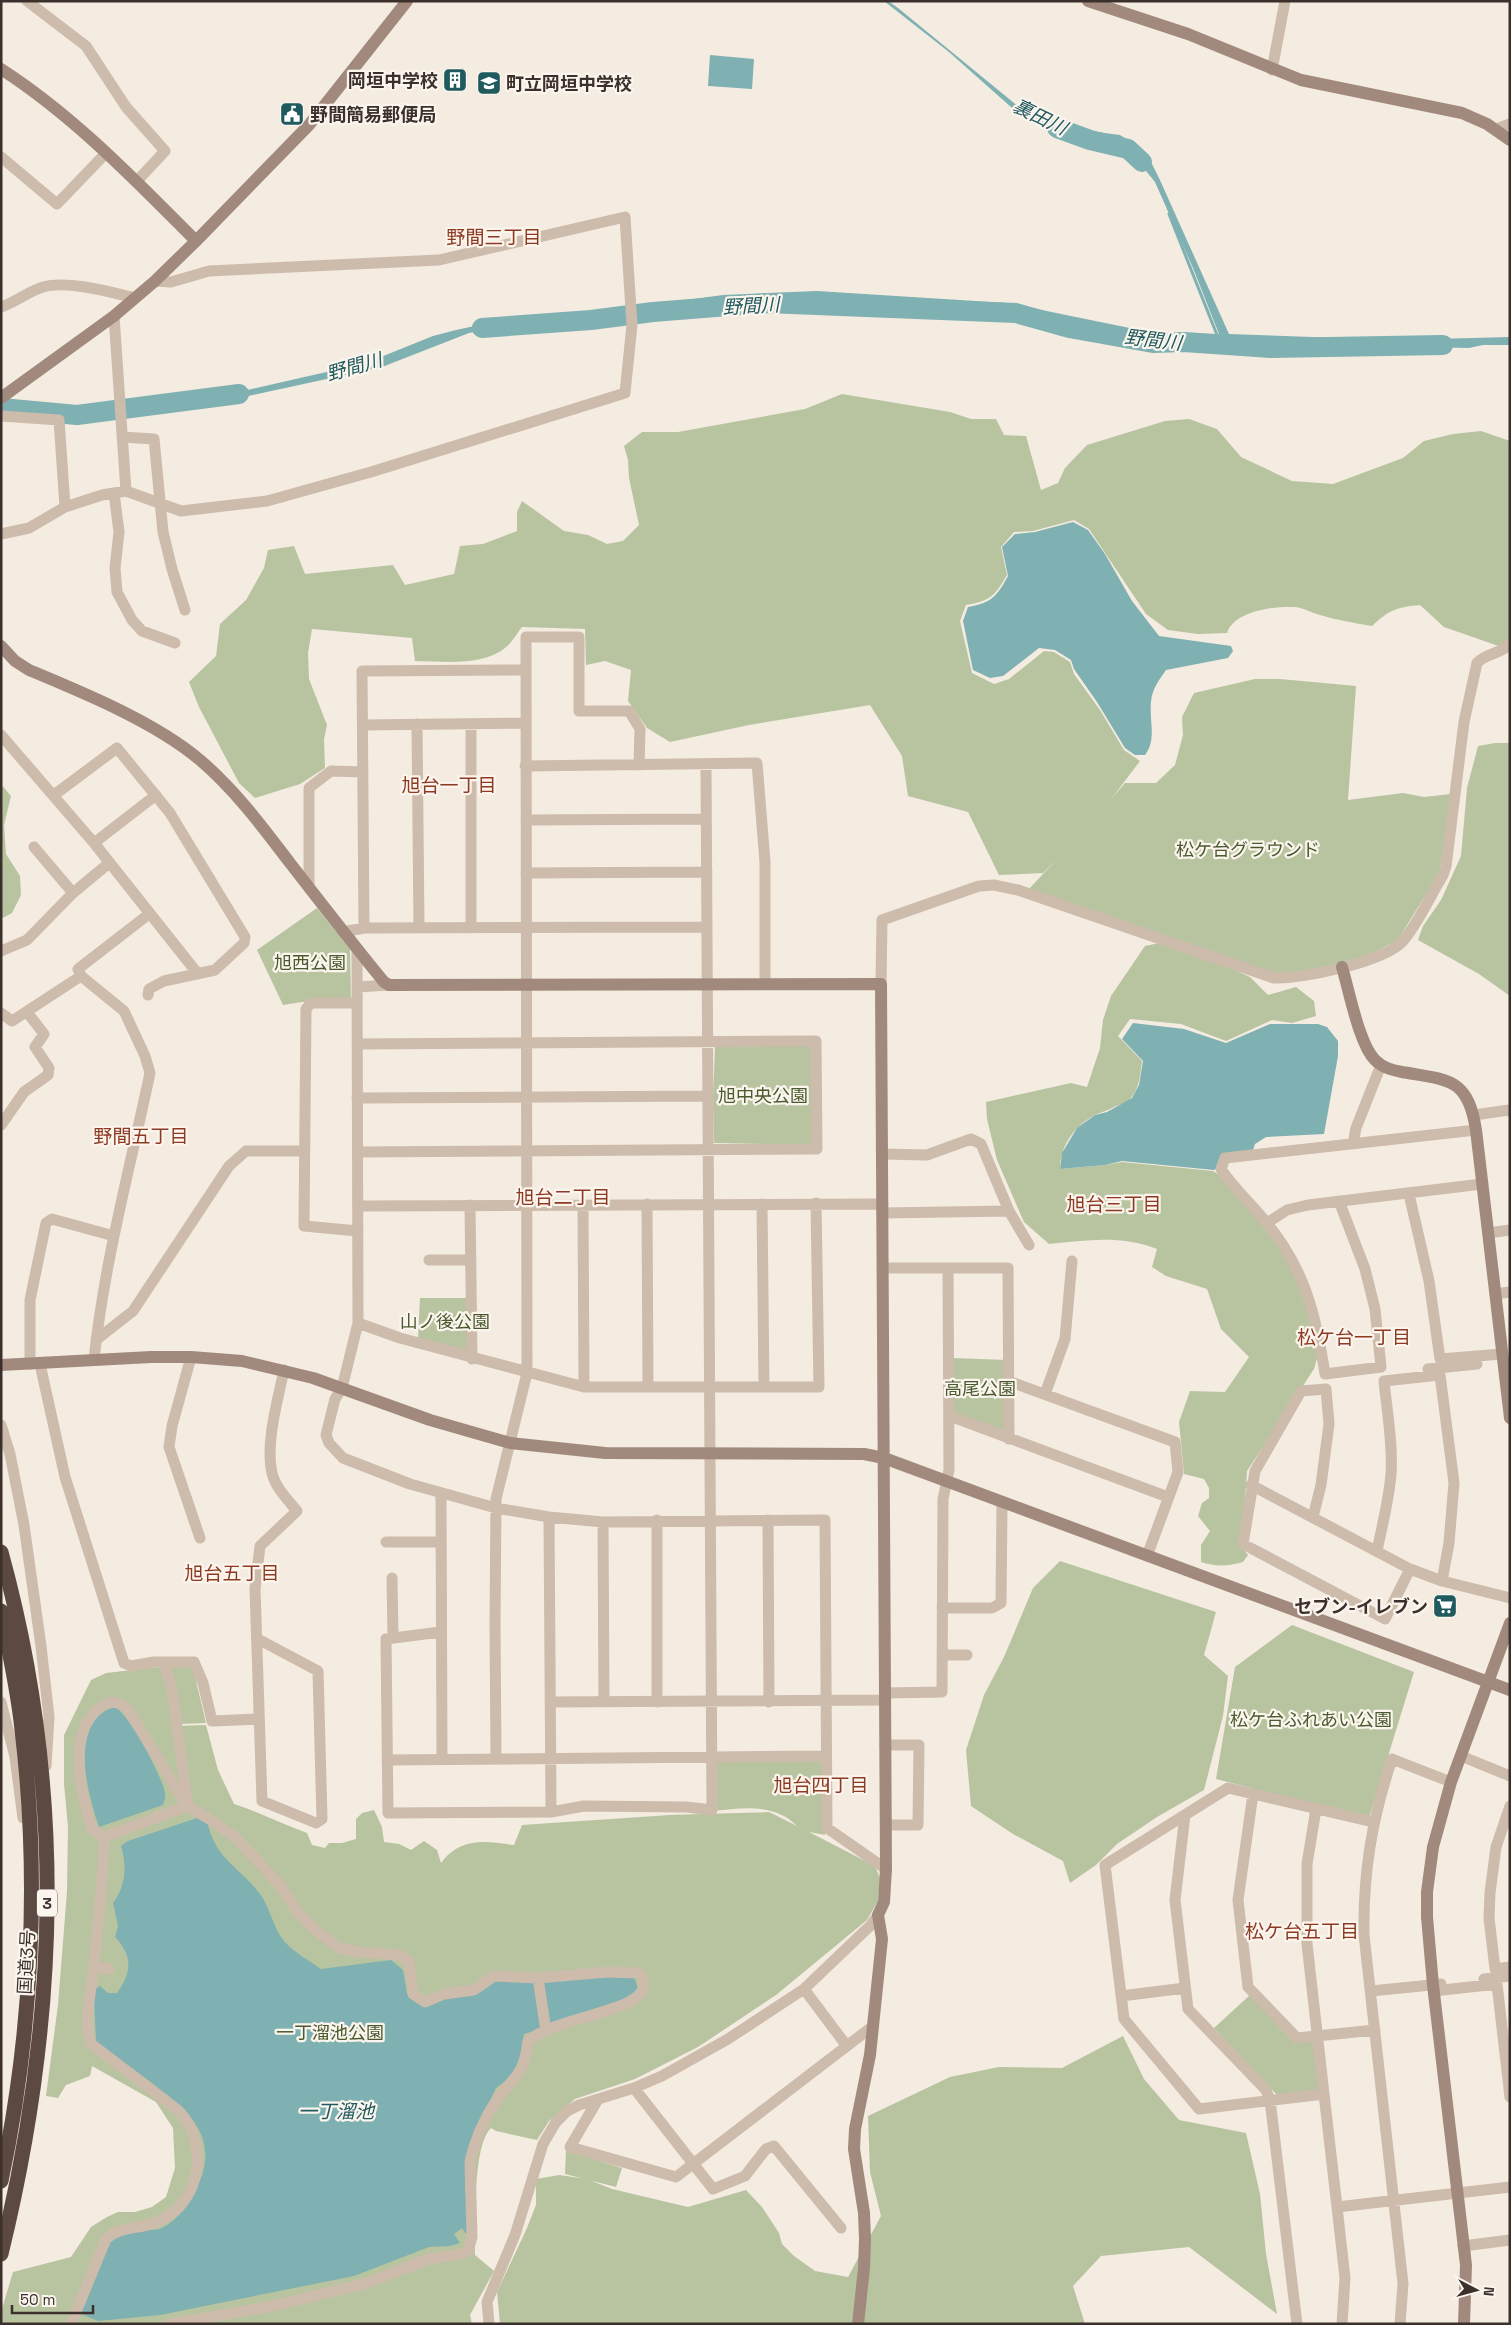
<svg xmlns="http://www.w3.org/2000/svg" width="1511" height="2325" font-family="'Space Grotesk','Noto Sans JP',sans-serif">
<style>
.green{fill:#b8c4a0}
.water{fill:#7fb0b2}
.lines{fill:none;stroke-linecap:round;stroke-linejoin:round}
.stream{stroke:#7fb0b2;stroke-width:3}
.river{stroke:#7fb0b2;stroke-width:20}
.street{stroke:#cdbbac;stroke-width:11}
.secondary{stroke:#a18a7d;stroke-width:12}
.highway{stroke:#5c4a42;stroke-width:15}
.labels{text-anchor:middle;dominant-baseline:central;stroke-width:4.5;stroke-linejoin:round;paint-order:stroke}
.shield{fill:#fbf5ee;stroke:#756b66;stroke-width:1}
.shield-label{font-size:16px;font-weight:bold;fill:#3b302b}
.poi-label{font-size:18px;font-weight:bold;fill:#3b302b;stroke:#fbf5ee;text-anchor:end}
.park-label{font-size:18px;fill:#4a5a2e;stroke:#fbf5ee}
.street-label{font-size:18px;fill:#3b302b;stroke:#fbf5ee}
.water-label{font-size:19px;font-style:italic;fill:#1f5a5e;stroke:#fbf5ee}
.neighbourhood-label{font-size:19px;fill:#8c3b22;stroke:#fbf5ee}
</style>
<rect width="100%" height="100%" fill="#f4ebe1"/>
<path class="green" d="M842,394l108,18 21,7h25l8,16 22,1 15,54 17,-7 7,-15 22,-23 78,-24 24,-2 28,10 24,28 51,24 41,3 70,-26 21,-17 29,-7 28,-3 29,10v209l-66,-23 -24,-22c-23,2 -31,5 -48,21 -18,-3 -35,-6 -52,-11 -8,-2 -18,-8 -26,-8 -21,-1 -60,4 -67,26l-29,1 -30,-4 -22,-16 -57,-85 -15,-9 -41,11 -19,1 -13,15 6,28c-12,21 -17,26 -41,30l-6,16 12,52 22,11 15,-5 35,-28 10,1 16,10 4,12 26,36 24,40 16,11 -28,37 13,-15h31l19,-18 8,-30 -1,-18 12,-24 61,-14h25l76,7 -8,114 55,-7 21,4 27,-3 -1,21 -11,58 -41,67 -29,15 -41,11 -43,8 -19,-2 -238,-82 29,-31 -14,14 -44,2 -31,-63 -60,-16 -6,-40 -32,-51 -121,20 -79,17 -23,-14 -19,-27 3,-31 -26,-9 -19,4 -1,-36 -63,-2c-5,6 -10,16 -17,21 -24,19 -62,13 -90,13l-3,-23 -100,-9 -4,24 1,26 18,46 -3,14 1,29 -25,16 -45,14 -16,-15 -40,-76 -10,-25 27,-26 4,-32 26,-24 18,-32 4,-18 26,-4 11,28 88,-9 12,20 49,-11 6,-28 23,-2 34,-13v-19l5,-11 42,30 24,4 19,9 16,-3 16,-16 -10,-47 -1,-18 -4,-14 18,-14h36l127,-23z
M1495,743h15v253l-31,-22 -61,-34 5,-14 18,-26 20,-44 6,-68 11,-42z
M1,784l10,12 -7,29 2,29 14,22 1,19 -9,18 -11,6z
M317,908l33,41 1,53h-49l-19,3 -26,-55z
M1159,943l64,22 27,12 18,18 28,-8 18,14 2,15 -24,7 -20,-3 -46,21 -45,-17 -51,-5 -12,17 24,25c-2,13 -2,26 -11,37 -4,5 -11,6 -17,9 -6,4 -14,5 -21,9 -19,11 -33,30 -33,53l45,-4 17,-3 91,9 11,7 62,77 20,43 12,57 -4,14 -67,102 -5,77 6,7 -5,7c-15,4 -27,5 -42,0v-17l9,-14 -12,-15 4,-13 7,-5v-10l-5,-9 -20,-5 -5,-52 11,-31 35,1 24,-35 -28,-28 -14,-40 -41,-13 -14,-9 5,-18c-36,-14 -70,-9 -108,-5l-25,-22 -27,-62 -10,-41 -1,-17 85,-19 16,4 13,-39 3,-28 8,-24 34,-50z
M806,1045l6,2v98l-98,-2 -1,-46 2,-50z
M420,1298h47l2,55 -51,-14z
M952,1358l55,2 1,77 -56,-22z
M1060,1561l156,51 -12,43 24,21 -5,40 -19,74 -47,27 -40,27 -21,21 -26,18 -7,-22 -50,-27 -42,-28 -5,-56 18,-55 20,-38 29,-69z
M1292,1625l122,47 -45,146 -153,-39 19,-112z
M192,1664l14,59 -26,1 -11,-59z
M159,1667l4,4 12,55 31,-1 12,45 16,34c25,8 48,20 73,29l5,12 13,3 4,-5h13l14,-4v-20l6,-6 12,-3 8,17 2,15 15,2 12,6 13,-9 13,9 4,13c20,-26 44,-22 73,-18l8,-20 148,-10 99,-3 28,14c-22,-23 -54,-18 -83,-15v-52h110l1,76 -16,-3 66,34 5,12 -2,23 -11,19 -91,75 -78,52 -63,32 -60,20 -26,22 -12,19 -41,-9 -5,-3c-19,18 -15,98 -16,127l19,16 -24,44 2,9h-471v-12l12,-40 58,-15 20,-30 16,-10 11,-5h17l17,-5 14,-10 9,-29 -2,-40 -17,-26 -64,-36 -2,10 -24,9 -8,13 -12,-2 12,-91 9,-114 1,-64 -4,-43v-49l27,-55 15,-7z
M1250,1995l45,47 19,-1 6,50 -43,4 -63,-67z
M1123,2036l21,43 35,41 67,13 14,61 6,60 11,60 -88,-67 -88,9 -28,30 12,38h-585l-3,-32 30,-64 9,-23v-26l23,-4 28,4 25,10 76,18 58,-17 16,17 17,26 3,11 12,12 21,15 33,6 33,-61 -11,-44 -2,-56 82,-39 49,-10 63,1z
M566,2150l56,18 -6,19 -51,-13z"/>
<path class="water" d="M884,1h4l10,7 127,104 33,15 62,8 19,12 11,13 9,18 70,156 167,6 114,-3v8h-27l-14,3 -316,-7 -138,-31 -164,-11h-72l-66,4 -71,10 -118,10 -55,10 -87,34 -189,41 -104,7 -88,-4v-6l64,7 21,-1 41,-5h35l37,-5 167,-38 67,-27 23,-6 42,-9 106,-12h15l104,-14 94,-4 190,12 147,30 65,1 -26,-66 -38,-86 -17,-21 -21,-17 -53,-10 -44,-19 -71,-63z
M710,55l44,4 -2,30 -44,-3z
M1073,522l15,8 17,24 27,47 27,35 72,10 2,5 -5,7 -62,12c-7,10 -14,19 -15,32 -2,19 6,37 -6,53h-10l-10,-7 -28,-46 -23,-33 -3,-9 -16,-10 -16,-2 -36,28 -13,2 -17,-8 -10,-49 5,-14c24,-4 29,-11 40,-31l-6,-29 13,-13 20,-2z
M1133,1023l51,6 42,14 44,-19h48l9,3 11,14v15l-14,78 -58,3 -11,7 -2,6 -39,20 -92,-9 -17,4 -45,4 2,-16 15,-25 18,-13 12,-3 25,-14 7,-13 4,-24 -21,-22z
M115,1707c14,7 47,69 50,86 1,4 -1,8 -2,12l-64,22c-11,-33 -33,-108 16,-120z
M200,1817l7,4c9,40 31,44 53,73 10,13 13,34 24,47 9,11 26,20 37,28l70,-9 12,10 4,23 18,13 71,-28 138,-2 4,13c-26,22 -81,35 -114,45l-5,30 -11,15 -12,9 -25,52 -6,47 4,45 -3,2 -4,-6 -8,6 6,9 -10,3 -21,1 -75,29 -194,39 -62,6 -19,-8 29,-71c12,-9 24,-11 39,-12 5,0 11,0 15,-2 17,-9 29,-26 36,-43 24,-51 -15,-78 -50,-105 -18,-13 -35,-26 -52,-39l-2,-42 1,-10 5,-3 8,7h9c15,-21 16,-37 -2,-56l3,-11 -5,-23c13,-18 14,-36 8,-57l7,-5z"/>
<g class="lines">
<path class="stream" d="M1169,214l52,131"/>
<path class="river" d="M1057,128l33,12 38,9 14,13
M482,328l109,-8 62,-8 113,-9 250,10 53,15 84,15 31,-1 87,6 172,-3
M1,408l76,7 162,-21"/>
<path class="street" d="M27,1l59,45 40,61 39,44 -28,30
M1272,70l13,-69
M1496,129l14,-5
M1,157l56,47 49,-51
M1,307c15,-5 28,-16 42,-20 25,-7 67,5 92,11
M114,316l12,175
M1,416l58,4 6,87
M122,437l32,2 9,93 9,37 13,41
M114,493l5,39 -4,36 2,24 15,28 10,11 33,12
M1,534l28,-6 36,-21 37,-12 24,-4 55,20 86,-10 104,-29 254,-79 7,-68 -7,-108 -186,43 -230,11 -38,11 -16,-1
M417,724l2,204
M471,724v204
M363,725l162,-2
M1,735l93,108 104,131
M525,766l232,-3 8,99v122
M54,795l63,-47 53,65 75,124 -1,6 -29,27 -51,11 -15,8 -1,6
M526,820l180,-1
M94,843l62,-48
M34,847l39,46
M526,873l181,-1
M309,888v-100l22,-17 32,1
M364,928l-2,-257 164,-1
M343,932l21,-4 343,-1
M357,949l1,374 -16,65 -7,11 -9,36 3,8 14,15 67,26 86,24 53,9 54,5 222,-2 2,308 59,41
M1,951l26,-11 46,-47 36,-30
M881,984l1,-64 97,-34 15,-1 24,5 256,88c28,1 110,-16 129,-37 16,-19 27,-45 40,-66l3,-9 18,-144 13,-59c9,-10 24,-9 33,-19
M357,987l32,-2
M357,1003h-46l-5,6 -2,217 54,5
M1,1013l11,8 69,-45
M357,1044l459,-3 1,108 -459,3
M357,1098l351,-2
M1474,1115l35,-5 1,1
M1,1125l23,-33 24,-17 1,-7 -14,-21 9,-13 -17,-22
M1353,1144l3,-16 25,-63
M882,1154l45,1 44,-16 10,5 28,67 20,34
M1409,1194l20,87 11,78 62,-5
M1339,1201l26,68 10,40 6,58 -56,7c-9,-59 -20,-105 -59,-152 -14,-18 -32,-33 -45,-53l4,-11 251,-28
M647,1204l1,183
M762,1204l2,183
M470,1205l2,154
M583,1205l1,182
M358,1206l525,-2
M882,1213l127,-2
M1267,1223l20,-13 21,-5 174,-21
M1488,1233l22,-3
M429,1260h42
M883,1268h125l1,171
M1495,1294l15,-2
M358,1323l42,15 184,49h235l-3,-184
M96,1340l37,-29 96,-145 17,-15h57
M191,1357l-19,69 -3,21 31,91
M94,1360c10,-97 36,-192 56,-287l-5,-17 -21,-45 -43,-35 -3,-7 71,-55
M30,1364v-64l16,-77 6,-4 62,17
M40,1364l25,113 59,186 7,3 23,-4h40l9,21 9,38 47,-2
M1428,1369l49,-5
M1008,1381l167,61 3,30 -31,84
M1045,1394l20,-55 7,-78
M950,1416l218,81
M1,1425l9,29 14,71 17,121 8,71 -3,49
M1251,1485l159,84 32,12 68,17
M441,1494l1,265
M549,1517l2,295
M1313,1517l8,-32 8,-61 -3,-35 -25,2 -46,80 -12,73 142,75 25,-50
M768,1520l1,182
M603,1522l1,179
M386,1542h54
M1377,1551c5,-25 12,-51 14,-77 2,-31 -4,-62 -7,-93l56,-6 14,108 -5,60 -7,38
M392,1578l1,60
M942,1608h50l9,-5 1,-100
M440,1632l-54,7 2,174 163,-1 33,-6 102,1 26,3 -6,-1045
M258,1639l60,32 4,148 -6,4 -54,-22 -7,-212 5,-43 37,-35c-9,-11 -22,-24 -25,-38 -7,-29 6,-74 12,-103
M943,1655h24
M164,1662l8,27 15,113
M885,1693l57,-1 1,-193 6,-29 -1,-202
M1,1702l14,55 8,61
M550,1702l335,-2
M657,1702v-182
M885,1745h34l-1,80h-32
M1461,1756l49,20
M496,1758l-1,-133 1,-126 31,-126 -1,-736h53v74h50l11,18 -1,36
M387,1760l439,-4
M1253,1794l-15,106 10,87 49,51 78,-8
M1510,1806l-14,41 -6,46 -1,25 6,51 15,-2
M1316,1809l-9,55v80l17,150 -125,15 -75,-90 -19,-154 123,-77 145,34
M1185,1815l-10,85 13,109 78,81 4,10 27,224
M94,1967l15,2
M538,1978l8,53
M1484,1979l26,-3
M804,1989l42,56
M1371,1991l70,-7
M1434,1991l63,-7 13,113
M1121,1996l64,-8
M634,2088l79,101 32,-13 21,-27 8,-3 67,82
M1324,2094l13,113 173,-20
M597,2101l-27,46 106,30 197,-151
M1337,2207l8,71 -3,46
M1463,2246l47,-6
M71,2324l35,-85c15,-14 35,-9 53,-18 43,-19 50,-78 20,-110l-89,-68c-6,-24 1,-52 4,-76 4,-44 9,-87 10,-130
M170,2324l103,-18 91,-22 65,-25 32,-5 7,-3 4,-14 -2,-76c5,-21 14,-42 26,-60 18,-25 28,-25 32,-60 21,-17 60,-23 86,-33 7,-2 18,-6 24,-12 7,-7 8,-15 1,-23l-32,-1 -69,6 -44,-2 -20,14 -30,4 -19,8 -12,-8 -4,-33 -10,-6 -41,-3 -19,-4 -21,-16 -20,-19 -17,-27 -46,-49 -24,-17 -24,-14 -59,-97c-9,-7 -17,-10 -27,-2 -35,24 -20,88 -9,122l12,8 83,-31
M489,2324l-2,-22 28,-67 28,-91 13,-22 11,-11 12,-6 55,-17 28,-12 66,-37 76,-50 67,-64 7,-10
M1400,2324l3,-40 -39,-349c-1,-63 8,-116 28,-176l59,23"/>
<path class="secondary" d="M1088,1l100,33 113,46 161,33 25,11 23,16
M1,69c73,47 134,111 195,172
M1,398l113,-82 41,-35 41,-40 113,-116 98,-124
M1,646l14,15 14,9c55,23 126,52 171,90 35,30 62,66 90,103 31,40 62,80 94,119l5,3 492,-1 5,885 -2,33 -6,13 4,24 -12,116 -15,74 -1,20 10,64 1,26 -1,29 -6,56
M1342,967c7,23 17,77 33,93 8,8 17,10 27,12 47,8 66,6 74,58l34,288
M1,1365l150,-8h40l51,4 71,17 117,42 80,23 95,10 259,1 20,4 626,232
M1464,2324l2,-59 -33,-280 -6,-68v-25l6,-45 18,-65 59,-159"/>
<path class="highway" d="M1,1552c65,236 58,465 0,702
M1,1611c8,39 17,79 21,119 18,149 10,305 -21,451"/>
</g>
<defs>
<symbol id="building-square" viewBox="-11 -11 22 22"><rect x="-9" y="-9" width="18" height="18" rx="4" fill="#1f5a5e" stroke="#fbf5ee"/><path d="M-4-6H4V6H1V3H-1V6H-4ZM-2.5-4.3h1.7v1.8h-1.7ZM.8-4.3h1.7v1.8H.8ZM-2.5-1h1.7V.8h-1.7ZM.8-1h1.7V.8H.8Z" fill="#fff"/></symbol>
<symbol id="school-square" viewBox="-11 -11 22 22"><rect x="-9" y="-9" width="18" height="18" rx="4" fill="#1f5a5e" stroke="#fbf5ee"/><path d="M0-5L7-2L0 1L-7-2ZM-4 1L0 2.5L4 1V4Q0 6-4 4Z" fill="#fff"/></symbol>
<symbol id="civic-square" viewBox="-11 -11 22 22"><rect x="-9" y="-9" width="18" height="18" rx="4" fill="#1f5a5e" stroke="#fbf5ee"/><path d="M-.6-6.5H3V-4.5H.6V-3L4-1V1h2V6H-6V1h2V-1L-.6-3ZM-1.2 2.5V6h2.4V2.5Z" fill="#fff"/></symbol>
<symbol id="supermarket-square" viewBox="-11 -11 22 22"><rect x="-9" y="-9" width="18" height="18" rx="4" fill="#1f5a5e" stroke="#fbf5ee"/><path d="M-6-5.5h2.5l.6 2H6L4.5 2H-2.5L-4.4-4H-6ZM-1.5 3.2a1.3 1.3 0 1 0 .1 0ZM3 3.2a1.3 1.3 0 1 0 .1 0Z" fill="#fff"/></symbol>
</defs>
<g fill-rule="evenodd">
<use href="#building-square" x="441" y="66" width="28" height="28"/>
<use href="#school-square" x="475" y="69" width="28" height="28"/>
<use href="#civic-square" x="278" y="100" width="28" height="28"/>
<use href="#supermarket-square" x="1431" y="1592" width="28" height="28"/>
</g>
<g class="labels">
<rect class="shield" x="37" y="1889.5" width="20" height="27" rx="4"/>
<g class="shield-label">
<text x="47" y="1903">3</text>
</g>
<g class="poi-label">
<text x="438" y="80">岡垣中学校</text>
<text x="506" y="83" text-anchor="start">町立岡垣中学校</text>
<text x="310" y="114" text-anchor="start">野間簡易郵便局</text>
<text x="1428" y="1606">セブン-イレブン</text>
</g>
<g class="park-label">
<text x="1248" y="849">松ケ台グラウンド</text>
<text x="310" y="962">旭西公園</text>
<text x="763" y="1095">旭中央公園</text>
<text x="445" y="1321">山ノ後公園</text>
<text x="980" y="1388">高尾公園</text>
<text x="1311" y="1719">松ケ台ふれあい公園</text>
<text x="330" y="2032">一丁溜池公園</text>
</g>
<g class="street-label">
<text transform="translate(26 1962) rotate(-87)">国道3号</text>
</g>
<g class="water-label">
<text transform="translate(1040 117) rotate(26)">裏田川</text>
<text transform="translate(751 306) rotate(-3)">野間川</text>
<text transform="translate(1153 340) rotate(7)">野間川</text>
<text transform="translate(354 367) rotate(-16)">野間川</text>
<text x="336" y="2111">一丁溜池</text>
</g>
<g class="neighbourhood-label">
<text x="494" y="237">野間三丁目</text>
<text x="449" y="785">旭台一丁目</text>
<text x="141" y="1136">野間五丁目</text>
<text x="563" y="1197">旭台二丁目</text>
<text x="1114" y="1204">旭台三丁目</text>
<text x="1354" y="1337">松ケ台一丁目</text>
<text x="232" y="1573">旭台五丁目</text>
<text x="821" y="1785">旭台四丁目</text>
<text x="1302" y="1931">松ケ台五丁目</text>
</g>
</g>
<rect width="1511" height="2325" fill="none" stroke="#3b302b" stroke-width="5"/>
<g transform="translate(1476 2290) rotate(96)" stroke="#fbf5ee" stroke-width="4" paint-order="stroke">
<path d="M0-4L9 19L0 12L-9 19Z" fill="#3b302b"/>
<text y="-8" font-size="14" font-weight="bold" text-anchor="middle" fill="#3b302b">N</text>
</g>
<path d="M12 2305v8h81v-8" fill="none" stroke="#3b302b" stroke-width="2.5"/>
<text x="20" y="2305" font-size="15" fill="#3b302b" stroke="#fbf5ee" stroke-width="4" paint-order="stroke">50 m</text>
</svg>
